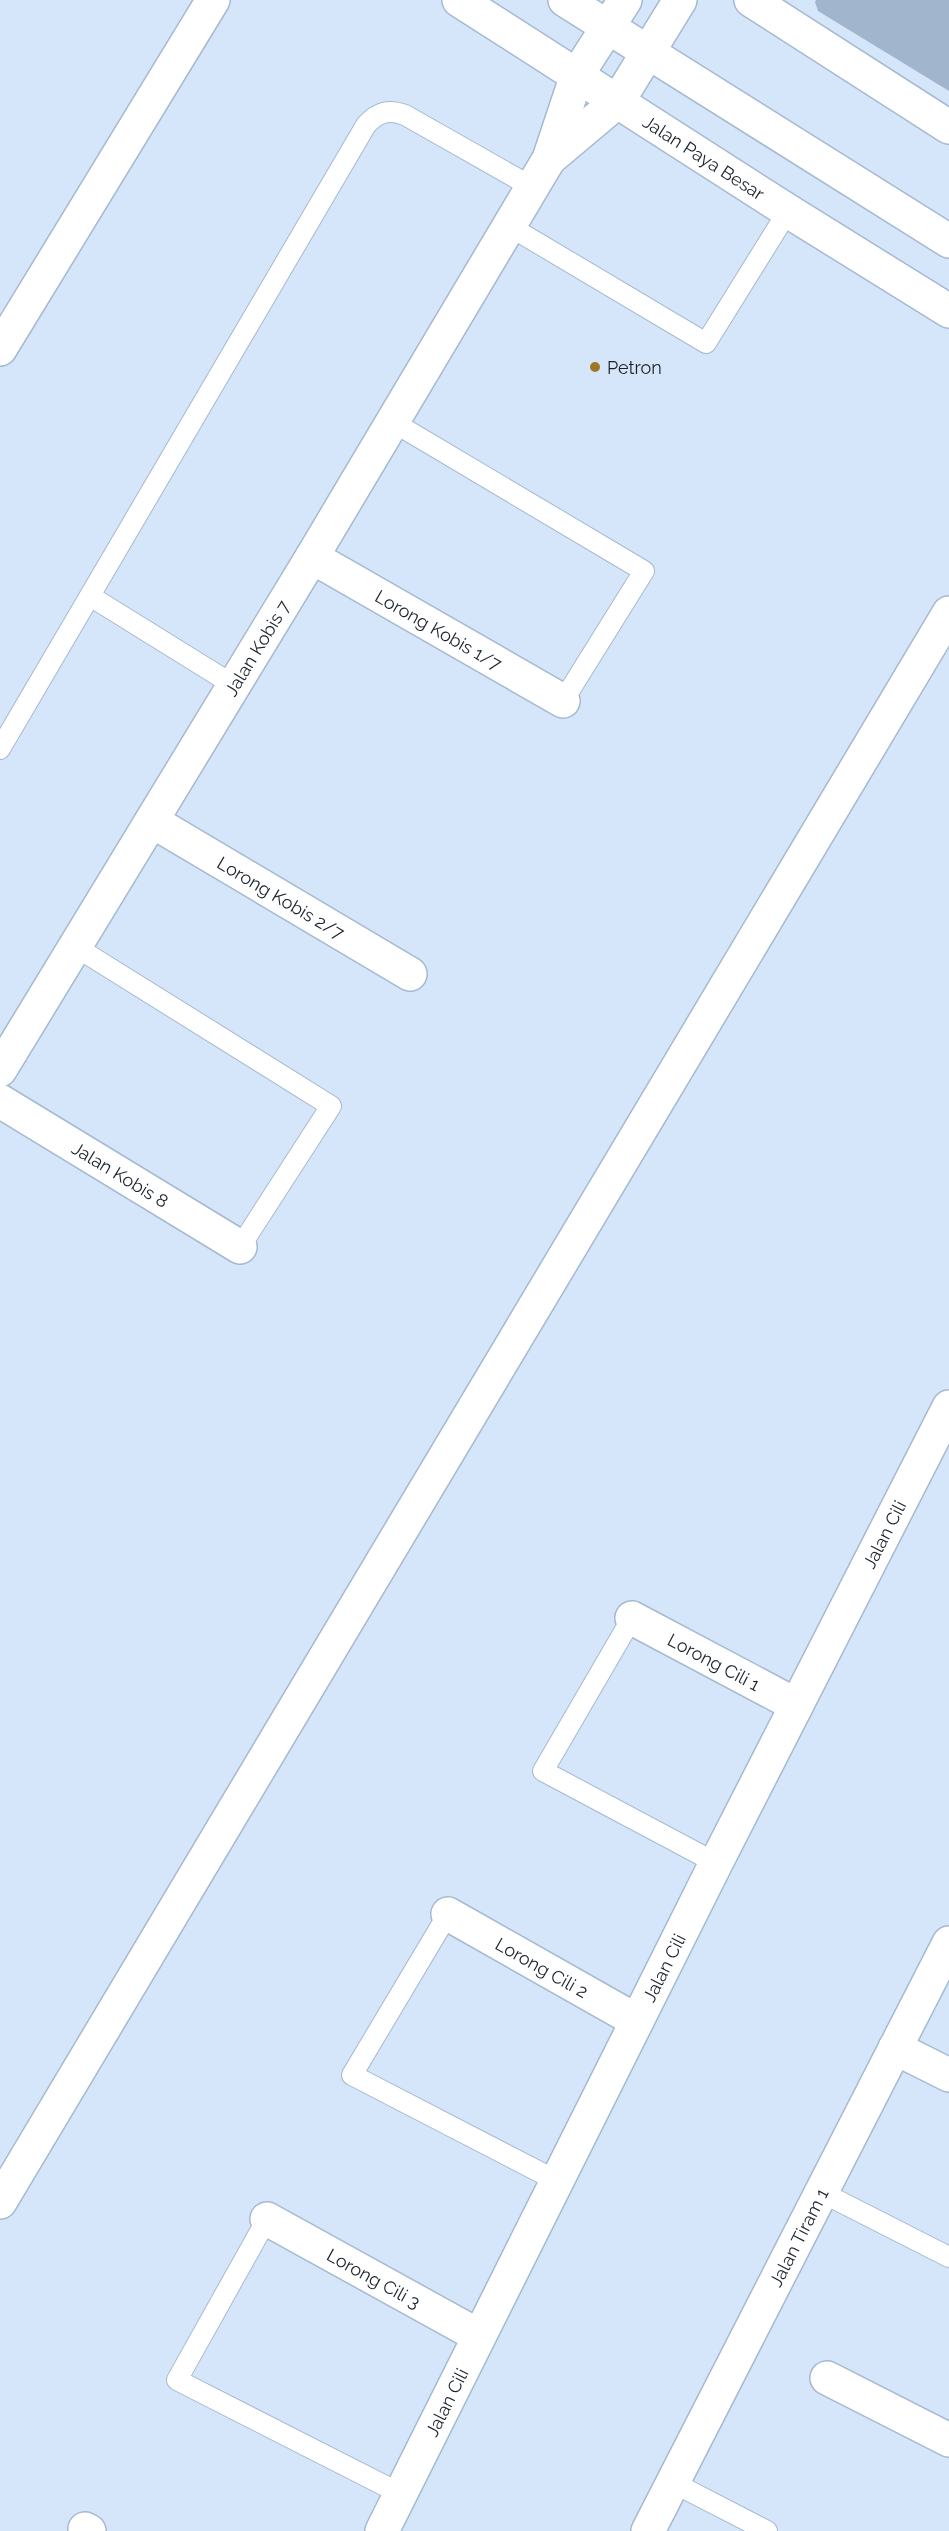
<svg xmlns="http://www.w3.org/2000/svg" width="949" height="2531" font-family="Raleway,sans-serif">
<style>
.building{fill:#a1b5cc}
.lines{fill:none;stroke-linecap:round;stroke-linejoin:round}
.service-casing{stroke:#a5b9d1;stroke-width:22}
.minor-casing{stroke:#a5b9d1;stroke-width:36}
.tertiary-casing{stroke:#a5b9d1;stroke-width:36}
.service{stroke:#fff;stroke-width:20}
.minor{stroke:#fff;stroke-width:33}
.tertiary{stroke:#fff;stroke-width:33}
.poi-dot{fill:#a07525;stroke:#d5e6fa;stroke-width:2}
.labels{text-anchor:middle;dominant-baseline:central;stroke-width:4.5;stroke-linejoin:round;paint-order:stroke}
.street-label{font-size:18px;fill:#1c232c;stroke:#d5e6fa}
.poi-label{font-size:18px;fill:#1c232c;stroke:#d5e6fa;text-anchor:start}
</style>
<rect width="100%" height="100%" fill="#d5e6fa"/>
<path class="building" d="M816,0h133v91l-131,-80 -3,-9z"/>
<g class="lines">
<defs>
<path id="service" d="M509,226l197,117 82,-132
M393,422l251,149 -81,130
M90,596l145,90
M0,749l366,-624c12,-13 22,-16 39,-10l127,72
M76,947l255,159 -91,141
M632,1618l-89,153 173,92
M448,1914l-96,161 205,106
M821,2192l128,65
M267,2219l-90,161 224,114
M672,2482l95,49"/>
<g id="minor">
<path d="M751,0l198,127"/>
<path d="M549,159l69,-58 62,-101"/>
<path d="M0,349l213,-349"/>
<path id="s1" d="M312,557l251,144"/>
<path id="s2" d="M152,821l258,153"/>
<path id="s3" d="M0,1070l312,-513 237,-398 28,-84 48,-75"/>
<path id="s4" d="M0,1101l240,146"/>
<path id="s5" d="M632,1618l164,87"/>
<path id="s6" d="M448,1914l189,107"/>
<path d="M895,2048l54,27"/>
<path d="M0,2202l949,-1589"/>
<path id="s7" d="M267,2219l212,117"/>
<path d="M827,2378l122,62"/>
<path d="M85,2529l4,2"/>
<path id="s8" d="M382,2531l334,-668 233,-456"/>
<path id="s9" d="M648,2531l301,-588"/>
</g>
<g id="tertiary">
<path id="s10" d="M459,0l329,211 161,100"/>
<path d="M565,0l384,241"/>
</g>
</defs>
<use href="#service" class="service-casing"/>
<use href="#minor" class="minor-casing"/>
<use href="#tertiary" class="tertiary-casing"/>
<use href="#service" class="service"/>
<use href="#minor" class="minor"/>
<use href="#tertiary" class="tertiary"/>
</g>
<circle class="poi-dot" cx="595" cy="367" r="6"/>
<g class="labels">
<g class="street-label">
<text stroke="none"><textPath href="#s10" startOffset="291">Jalan Paya Besar</textPath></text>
<text stroke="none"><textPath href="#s1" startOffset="146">Lorong Kobis 1/7</textPath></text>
<text stroke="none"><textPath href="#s3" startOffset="494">Jalan Kobis 7</textPath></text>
<text stroke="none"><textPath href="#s2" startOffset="150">Lorong Kobis 2/7</textPath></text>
<text stroke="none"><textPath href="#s4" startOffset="141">Jalan Kobis 8</textPath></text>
<text stroke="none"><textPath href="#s8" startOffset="1116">Jalan Cili</textPath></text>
<text stroke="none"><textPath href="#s5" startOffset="93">Lorong Cili 1</textPath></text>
<text stroke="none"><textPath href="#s6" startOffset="108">Lorong Cili 2</textPath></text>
<text stroke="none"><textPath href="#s8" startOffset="630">Jalan Cili</textPath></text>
<text stroke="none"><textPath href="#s9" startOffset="330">Jalan Tiram 1</textPath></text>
<text stroke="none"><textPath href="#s7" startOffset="122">Lorong Cili 3</textPath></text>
<text stroke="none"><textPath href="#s8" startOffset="144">Jalan Cili</textPath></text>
</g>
<g class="poi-label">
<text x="607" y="367">Petron</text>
</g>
</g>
</svg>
